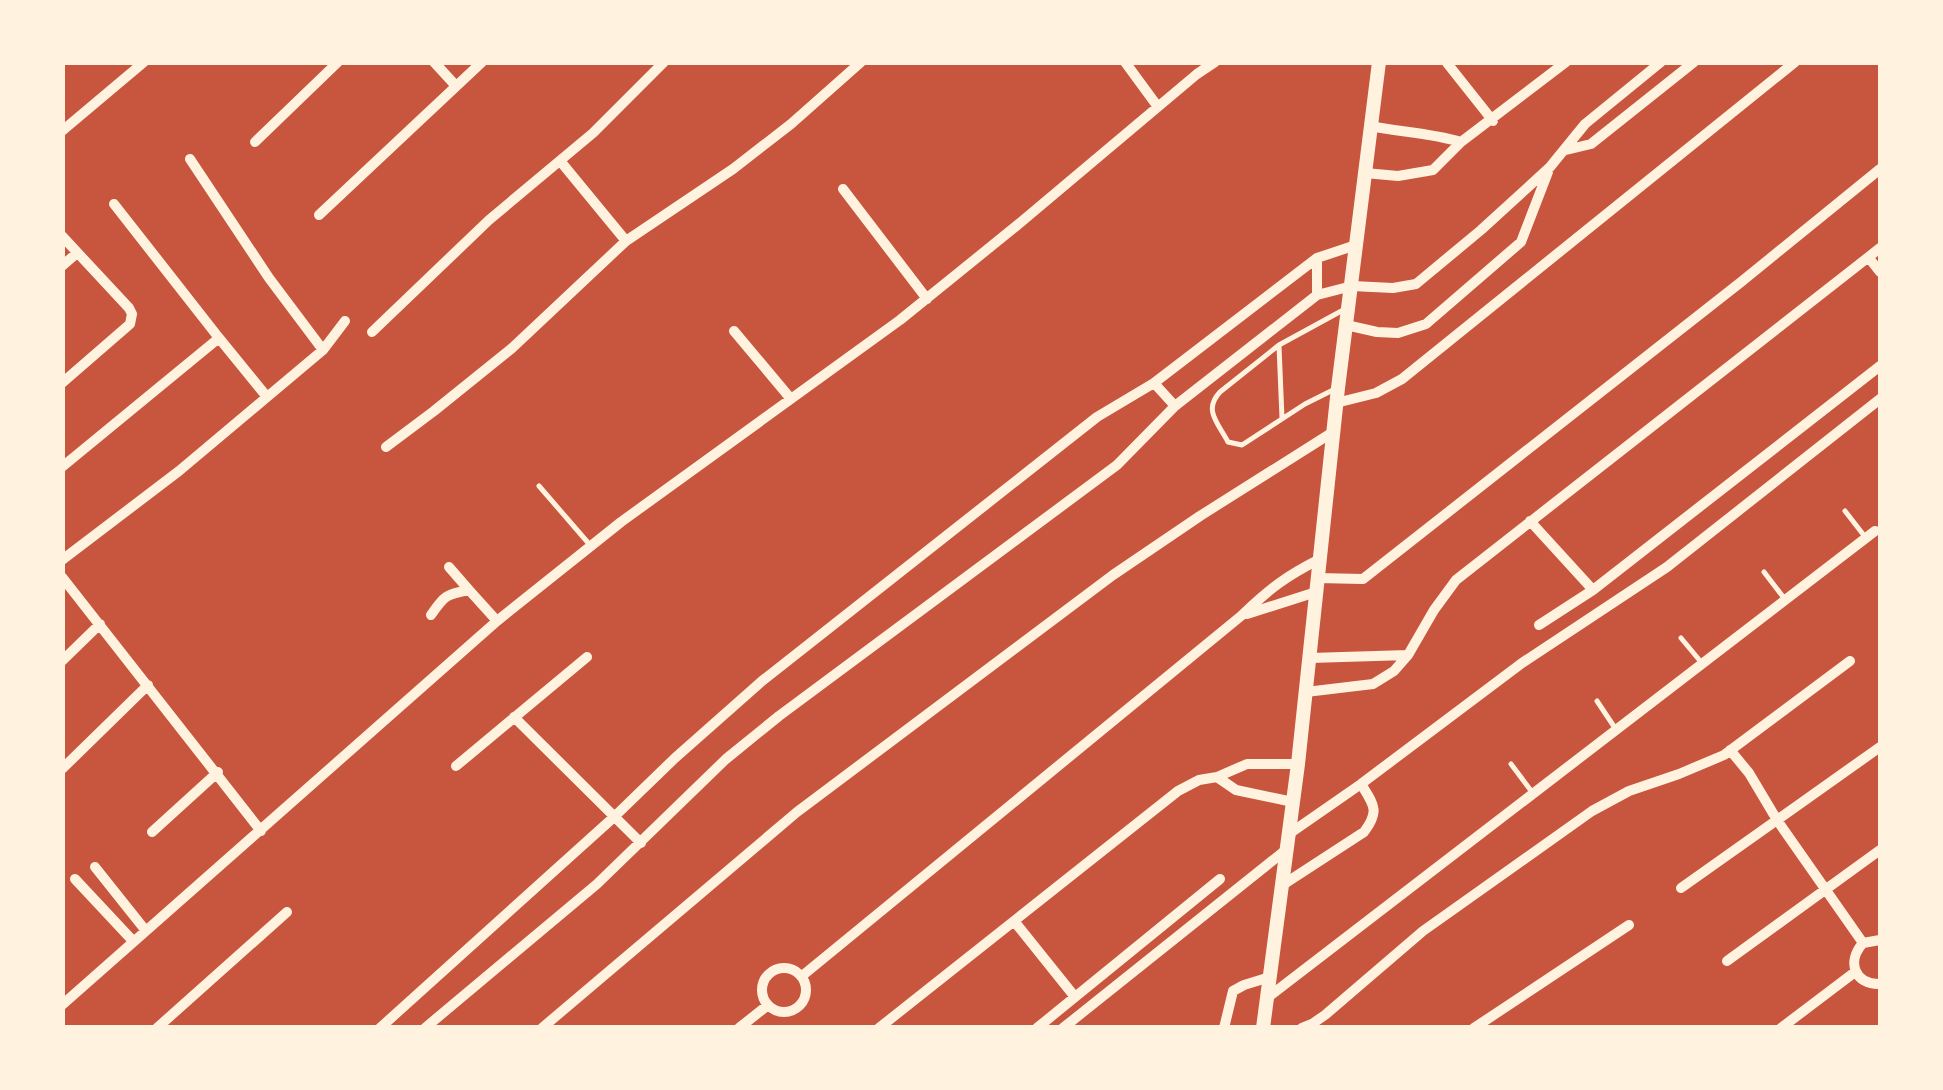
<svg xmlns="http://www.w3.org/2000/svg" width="1943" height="1090" font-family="Poppins,sans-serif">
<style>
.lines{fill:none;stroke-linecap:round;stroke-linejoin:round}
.service{stroke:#fff3e0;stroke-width:5}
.minor{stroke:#fff3e0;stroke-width:10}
.secondary{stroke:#fff3e0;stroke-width:14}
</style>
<rect width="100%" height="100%" fill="#c8553d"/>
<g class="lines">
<path class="service" d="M1279,346l3,72
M1337,388l-32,16 -63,41 -14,-3c-10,-19 -25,-32 -8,-50l59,-47 66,-36
M539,486l51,59
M1845,511l21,27
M1764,572l20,26
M1681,638l20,24
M1597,701l18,27
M1511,764l21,28"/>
<path class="minor" d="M434,62l22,24
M1125,62l33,45
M1447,63l46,58
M1370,126c30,6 62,7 91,16
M62,131l82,-69
M255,142l83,-80
M1566,150l25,-6 103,-82
M190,159l79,119 54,72
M561,162l65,79
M1365,173l33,3 35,-6 28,-28 105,-80
M843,189l84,110
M319,215l163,-153
M62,236l67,72 3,6 -2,10 -68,59
M1317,258v37
M1869,258l11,14
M62,266l15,-13
M1346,325l31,7 21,1 28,-9 95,-82 27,-70
M734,331l57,68
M372,332l117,-112 104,-87 71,-71
M219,338l48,59
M1154,383l21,23
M1336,403l40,-10 26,-14 393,-317
M386,447l48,-36 77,-62 115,-108 107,-72 58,-45 70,-62
M62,467l157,-129 -105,-134
M1530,521l63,69 287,-224
M62,560l117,-89 144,-121 22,-29
M449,567l20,23
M62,577l199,254
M1317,578l46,1 378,-297 139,-113
M1247,614l69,-22
M431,615c13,-19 15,-21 38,-25l28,31
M1539,625l54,-35
M1310,658l98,-3
M62,661l38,-37
M1306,692l67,-8 21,-13 14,-16 26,-45 22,-30 424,-332
M514,717l127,126
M1730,750l19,23 28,47 86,123
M456,766l131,-109
M62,769l86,-84
M1217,777l19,13 57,12
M152,832l66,-60
M1289,834l72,-50 161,-121 145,-96 213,-168
M95,867l51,64
M75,879l58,62
M1281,886l83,-54c16,-21 10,-27 -3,-48
M1681,888l199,-141
M1014,921l61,76
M1880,940l-17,3c-17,19 -8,42 17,41
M1727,961l153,-111
M762 990a22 22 0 1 1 44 0a22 22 0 1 1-44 0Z
M802,976l439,-360c28,-27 45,-40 79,-57
M1267,998l608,-467
M62,1005l435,-384 124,-99 279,-202 115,-93 182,-153 18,-12
M157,1028l130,-116
M380,1028l234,-211 61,-59 87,-77 335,-264 57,-34 163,-125 39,-13
M425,1028l172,-144 129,-125 53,-43 338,-251 58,-59 142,-111 35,-9 41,2 23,-4 65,-54 69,-63 35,-43 76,-62
M542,1028l255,-216 316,-237 87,-59 133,-84
M739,1028l29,-23
M879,1028l299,-237 21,-11 18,-3 30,-13h51
M1037,1028l183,-149
M1063,1028l224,-179
M1224,1028l9,-37 11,-6 26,-8
M1302,1028l10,-4 13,-9 98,-84 169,-120 37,-20 50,-17 45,-19 126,-94
M1474,1028l155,-103
M1781,1028l74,-56"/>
<path class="secondary" d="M1263,1028l35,-264 40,-376 41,-326"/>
</g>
<rect width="1943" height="1090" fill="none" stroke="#fff3e0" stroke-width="130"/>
</svg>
